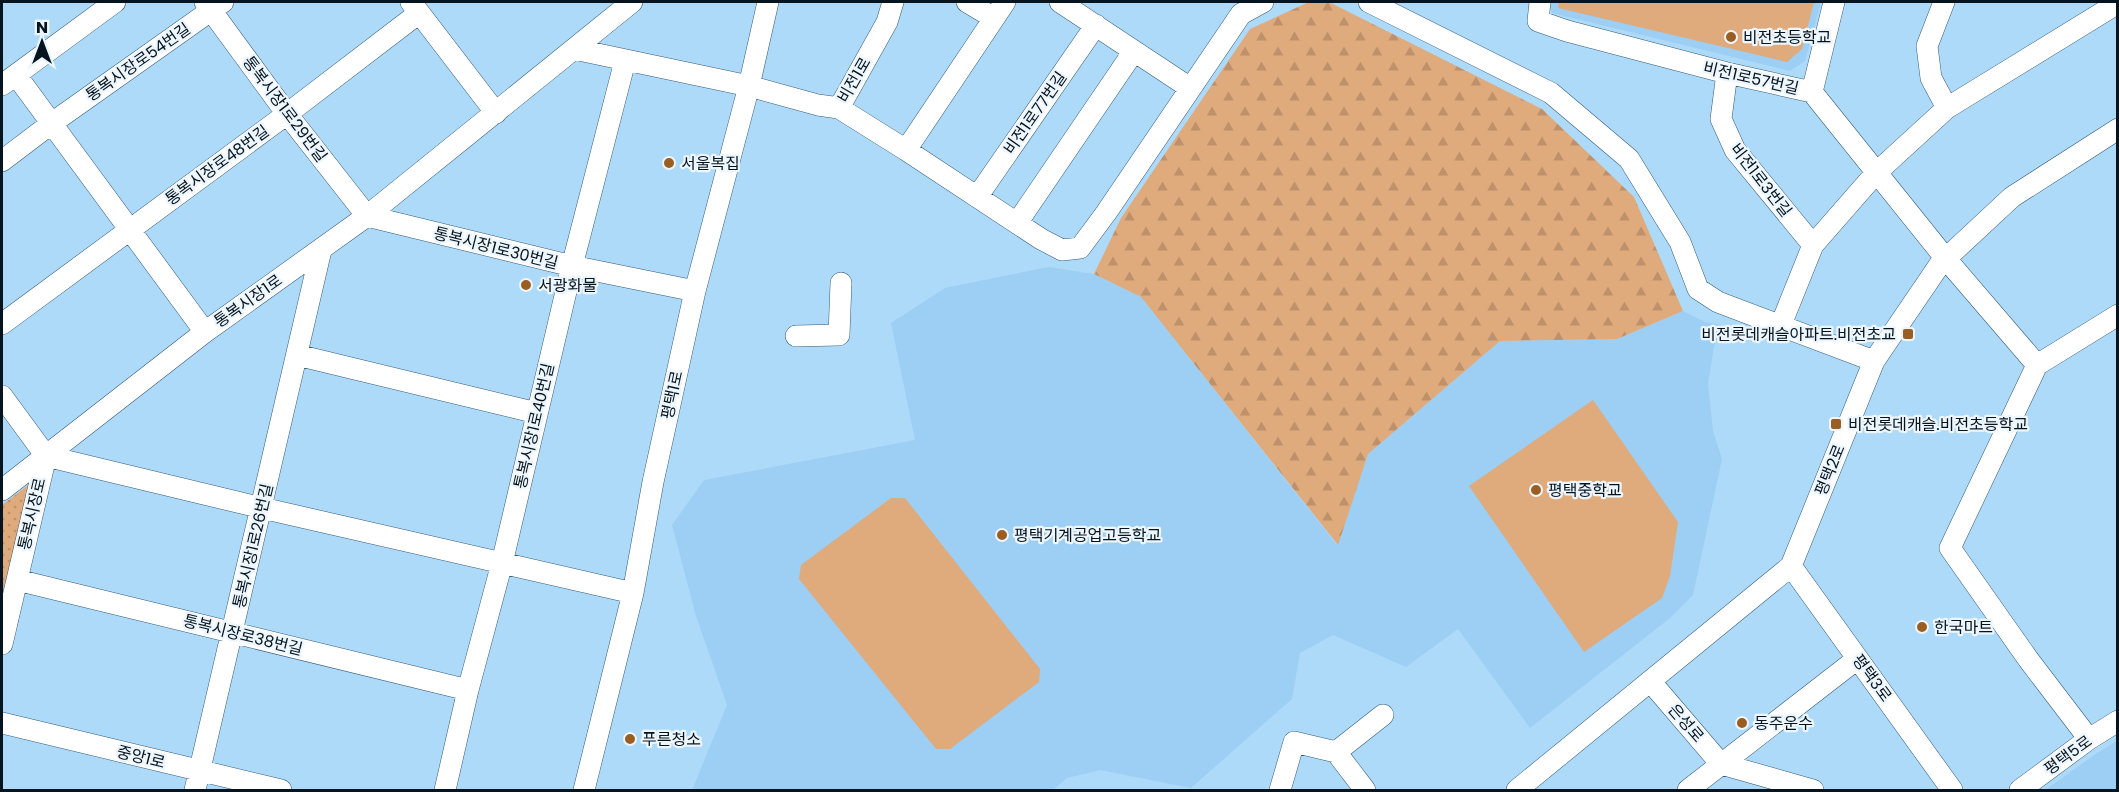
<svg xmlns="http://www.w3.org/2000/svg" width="2119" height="792" font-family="Poppins,'Noto Sans KR',sans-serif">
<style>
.built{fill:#9dcef3}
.forest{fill:url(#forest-firs)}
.park{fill:url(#park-dots)}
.pitch{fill:#dfaa7c}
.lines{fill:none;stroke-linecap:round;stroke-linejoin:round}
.minor-casing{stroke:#345b78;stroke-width:22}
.minor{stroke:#fff;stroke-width:21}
.poi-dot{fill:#9b5e22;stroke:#edf6fc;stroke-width:2}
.labels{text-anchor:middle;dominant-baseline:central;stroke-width:4.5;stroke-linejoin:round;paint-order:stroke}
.poi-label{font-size:16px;fill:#05141f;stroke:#edf6fc;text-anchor:start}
.street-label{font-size:16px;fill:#05141f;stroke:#edf6fc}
</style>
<defs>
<pattern id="forest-firs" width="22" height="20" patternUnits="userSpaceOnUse" patternTransform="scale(1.5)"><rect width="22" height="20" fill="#dfaa7c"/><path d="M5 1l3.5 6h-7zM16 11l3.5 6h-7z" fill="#be916b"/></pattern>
<pattern id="park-dots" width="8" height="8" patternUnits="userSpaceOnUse" patternTransform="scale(1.5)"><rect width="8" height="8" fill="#dfaa7c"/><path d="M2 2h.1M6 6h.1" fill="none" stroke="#be916b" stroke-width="1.8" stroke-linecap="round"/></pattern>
</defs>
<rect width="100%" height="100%" fill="#aedafa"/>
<path class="built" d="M1550,2h271l-16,59 -15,10 -238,-58z
M1048,267l46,7 47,23 196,248 31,-91 132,-113 117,-2 66,-28 22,11 17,3 -8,22 -6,37 5,47 9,28 -29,136 -23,23 -140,110 -72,-99 -52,38 -73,-32 -33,18 -8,46 -101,89 -91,-18 -33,8 -14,12h-361l35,-85 -31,-89 -24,-91 32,-45 211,-40 -24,-117 54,-35z
M2117,741v49h-72l52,-37z"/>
<path class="forest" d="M1309,2h20l213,107 92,88 49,114 -66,28 -117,2 -132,113 -30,91 -197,-248 -47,-23 27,-56 129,-189z"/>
<path class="park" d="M35,480l-33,125v-100z"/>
<path class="pitch" d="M1559,2h255l-12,47 -15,13 -229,-54z
M1593,400l85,122 -8,54 -8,22 -78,54 -115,-166z
M891,498h14l135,171 -1,13 -89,67h-14l-137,-170 2,-14z"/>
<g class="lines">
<defs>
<path id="minor" d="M205,2l82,112 80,102
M411,2l85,111
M967,2l27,16
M1060,2l130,86
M1369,2l182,91 78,66 51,83 18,47 20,13 156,59
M1540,2l-2,19 29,10 160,42 85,19 134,167 91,106
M1944,2l-17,44 4,32 16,30
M574,49l175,37 69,19 21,3 67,42 135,89 21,11 18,-2 26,-35 135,-199 22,-12
M1727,73l-6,46 14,31 78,95
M16,75l189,257
M2,85l113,-83
M1812,92l22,-90
M839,108l48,-86 6,-20
M906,150l99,-148
M2,161l50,-38 171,-121
M977,197l119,-172
M367,216l205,50 123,25
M1017,223l117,-172
M2,324l285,-210 132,-101
M1780,327l33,-82 63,-72 71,-65 171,-105
M796,336l43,-1 2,-52
M297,355l240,58
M2,396l44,60 -44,188
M46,456l216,52 371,85
M2,490l203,-158 162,-116 265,-214
M1791,566l161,224
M17,580l451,110
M1650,681l71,83 92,26
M2,723l279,67
M2089,739l-61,-80 -78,-111 87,-183 81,-50
M1336,752l47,-37
M195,790l126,-540
M445,790l23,-100 34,-127 70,-297 53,-205
M584,790l49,-197 20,-111 42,-191 54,-205 19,-84
M1280,790l14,-48 42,10 29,38
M1517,790l274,-224 83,-205 66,-97 72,-67 106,-68
M1688,790l169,-131
M2020,790l69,-51 29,-18"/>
</defs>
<use href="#minor" class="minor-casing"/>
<use href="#minor" class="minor"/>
</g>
<g class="poi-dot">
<circle cx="1731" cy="37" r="6"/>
<circle cx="669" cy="163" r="6"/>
<circle cx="526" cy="285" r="6"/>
<rect x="1902" y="328" width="12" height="12" rx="3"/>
<rect x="1830" y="418" width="12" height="12" rx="3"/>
<circle cx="1536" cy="490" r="6"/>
<circle cx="1002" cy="535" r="6"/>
<circle cx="1922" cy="627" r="6"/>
<circle cx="1742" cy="723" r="6"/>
<circle cx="630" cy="739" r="6"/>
</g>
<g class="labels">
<g class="poi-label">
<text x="1743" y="37">비전초등학교</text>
<text x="681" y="163">서울복집</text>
<text x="538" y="285">서광화물</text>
<text x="1896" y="334" text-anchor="end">비전롯데캐슬아파트.비전초교</text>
<text x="1848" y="424">비전롯데캐슬.비전초등학교</text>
<text x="1548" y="490">평택중학교</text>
<text x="1014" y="535">평택기계공업고등학교</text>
<text x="1934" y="627">한국마트</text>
<text x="1754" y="723">동주운수</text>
<text x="642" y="739">푸른청소</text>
</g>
<g class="street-label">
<text transform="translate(138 62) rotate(-35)">통복시장로54번길</text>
<text transform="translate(1751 78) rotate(13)">비전1로57번길</text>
<text transform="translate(854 80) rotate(-60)">비전1로</text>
<text transform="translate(285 109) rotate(53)">통복시장1로29번길</text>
<text transform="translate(1035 113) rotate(-55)">비전1로77번길</text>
<text transform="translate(217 165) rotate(-36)">통복시장로48번길</text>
<text transform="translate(1761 180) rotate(52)">비전1로3번길</text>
<text transform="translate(496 248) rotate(14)">통복시장1로30번길</text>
<text transform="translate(248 301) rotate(-35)">통복시장1로</text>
<text transform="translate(672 395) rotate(-78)">평택1로</text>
<text transform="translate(534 426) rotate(-77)">통복시장1로40번길</text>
<text transform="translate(1830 470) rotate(-68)">평택2로</text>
<text transform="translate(32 514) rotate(-77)">통복시장로</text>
<text transform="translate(253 546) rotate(-77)">통복시장1로26번길</text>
<text transform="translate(243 635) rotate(14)">통복시장로38번길</text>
<text transform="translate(1872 678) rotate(54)">평택3로</text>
<text transform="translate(1686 723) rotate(49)">은성로</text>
<text transform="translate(2068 755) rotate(-36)">평택5로</text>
<text transform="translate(141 757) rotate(14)">중앙1로</text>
</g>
</g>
<rect width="2119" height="792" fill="none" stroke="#05141f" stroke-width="6"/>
<g transform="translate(42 42)" stroke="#edf6fc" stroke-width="4.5" paint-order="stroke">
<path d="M0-4.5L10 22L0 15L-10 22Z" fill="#05141f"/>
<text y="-9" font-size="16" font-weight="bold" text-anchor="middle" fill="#05141f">N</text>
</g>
</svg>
